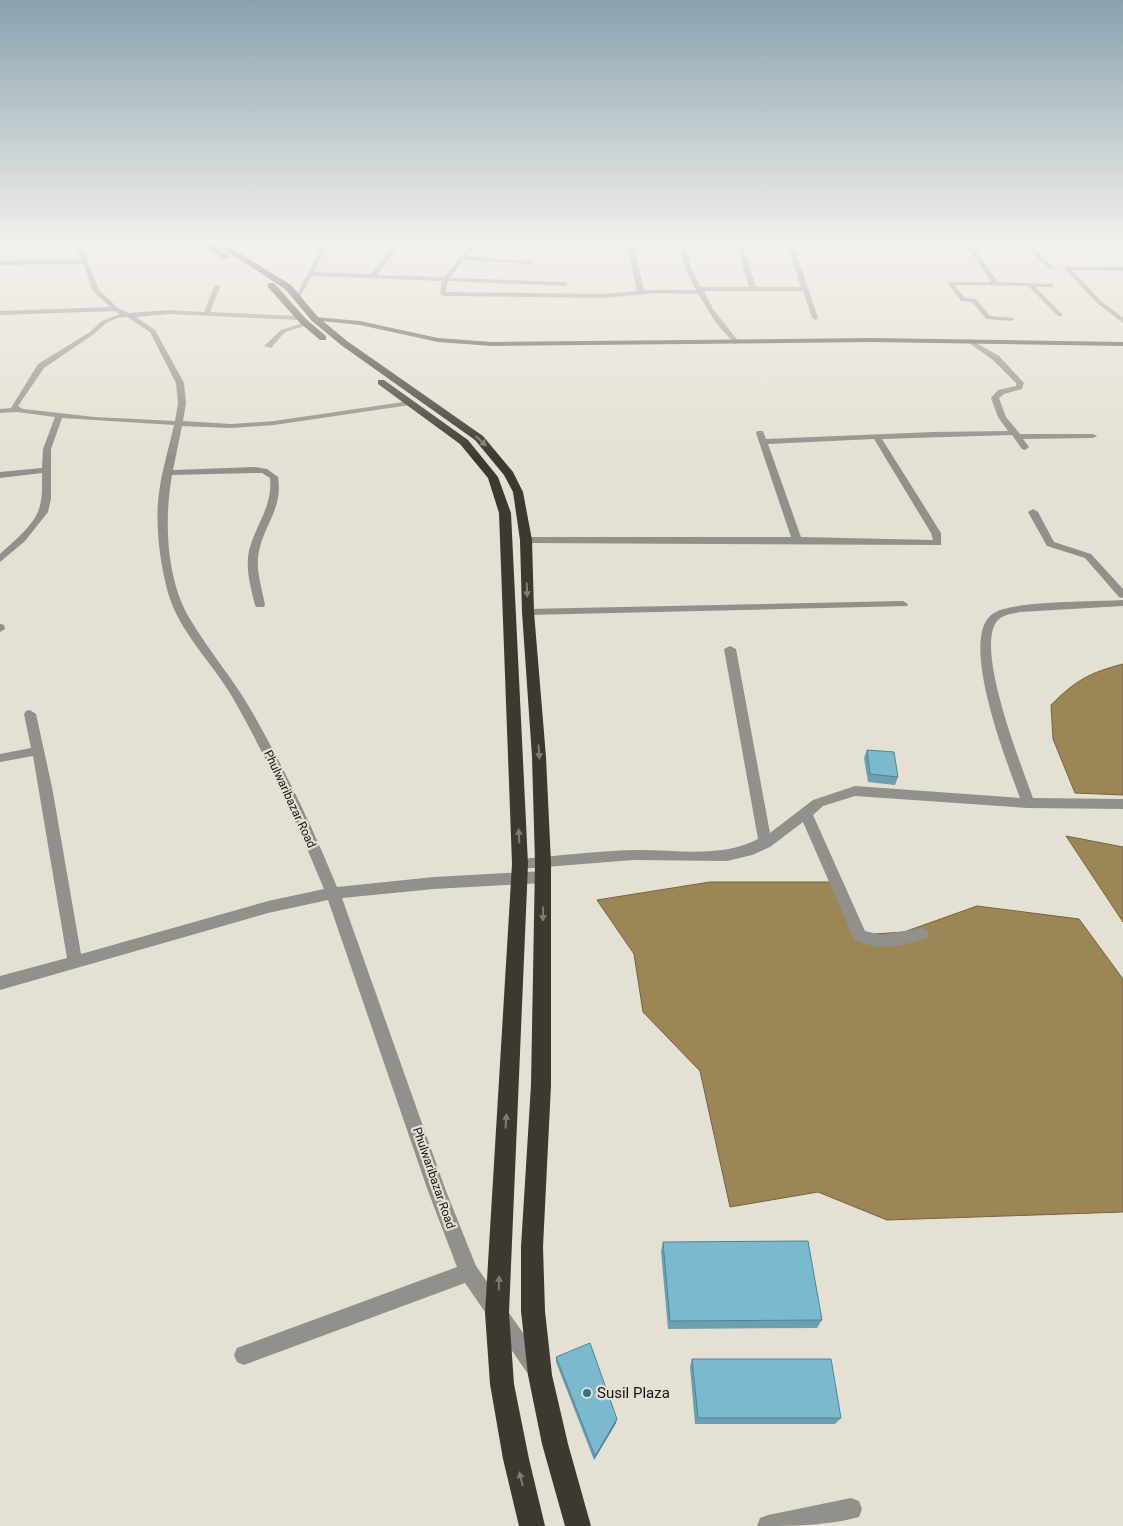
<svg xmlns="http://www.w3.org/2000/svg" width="1123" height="1526" font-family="Roboto,sans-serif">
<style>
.water{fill:#9c8656;stroke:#746441}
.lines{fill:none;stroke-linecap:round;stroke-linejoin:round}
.minor{fill:#92908b;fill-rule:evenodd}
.major{fill:#534f47;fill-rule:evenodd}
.highway{fill:#3d3930;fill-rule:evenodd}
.wall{fill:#6aa0b1}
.shaded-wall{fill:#568290}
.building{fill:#7bbace;stroke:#568290}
.oneway{fill:#807c72}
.poi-dot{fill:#327386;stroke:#e5e0d4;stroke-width:2}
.labels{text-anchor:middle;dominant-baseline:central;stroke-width:4.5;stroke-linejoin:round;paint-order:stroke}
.street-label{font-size:12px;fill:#15130f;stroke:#e5e0d4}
.near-poi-label{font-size:15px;fill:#15130f;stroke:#e5e0d4;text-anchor:start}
</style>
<rect width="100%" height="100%" fill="#e5e0d4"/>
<path class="water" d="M1123,664v131l-48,-2 -22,-54 -2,-34c25,-25 38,-32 72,-41z
M1066,836l57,11v75z
M710,882h127l22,53 45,-3 73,-26 102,13 44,60v233l-236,8 -69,-28 -88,15 -30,-136 -57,-59 -9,-58 -37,-54z"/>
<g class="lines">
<path class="minor" d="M75,244h6l18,46 19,18 11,5 40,-3 35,2 10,-25 3,-2 3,2 -10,25 90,4 3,2 -3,2 -131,-6 -33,3 19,13 29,53 2,20 -3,18 48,3 43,-3 136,-20 4,2 -4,2 -136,20 -43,3 -49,-2 -9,44 82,-3 12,2 11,8c5,31 -13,46 -19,74 -4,18 3,37 6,54l-1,2h-8l-1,-2c-4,-17 -10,-36 -6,-54 6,-26 24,-44 21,-73l-8,-5h-7l-83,2c-8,45 -6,104 18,144 20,34 46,63 65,98 31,55 58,111 82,170l97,-10 109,-6 5,2 2,4 -2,4 -5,2 -109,6 -92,9 104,293 30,75 66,94 3,7 -3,7 -7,3 -7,-3 -63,-91 -221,82 -7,-3 -3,-7 3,-7 220,-81 -29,-76 -100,-291 -60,13 -268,77v-14l67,-18 -34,-202 -33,6v-8l31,-6 -7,-34 2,-3 4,-1 6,4 16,73 29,167 187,-53 56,-12c-27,-66 -56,-129 -91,-191 -21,-36 -56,-68 -66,-109 -7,-28 -11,-58 -9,-87 2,-26 10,-50 16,-77l-112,-7 -11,31v50l-3,13 -23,29 -25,21v-8c12,-11 35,-30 39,-45 4,-12 3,-24 3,-36l-42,5v-6l42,-4 1,-19 12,-32 -38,-5 -17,1v-4l11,-1 27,-44 52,-32 12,-11 18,-7 -5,-3 -115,4v-4l110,-4 -17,-16 -10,-27 -83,1v-4l81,-1zM127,317l23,15 26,51 2,20 -3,18 -80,-4 -72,-8 -5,-3 26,-38 50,-34 12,-11 11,-5z
M323,244h6l-15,28 57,2 23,-30h6l-23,31 67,2 25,-30 3,2 -6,7 66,6 -3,2 -65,-4 -14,18 115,4 3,2 -3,2 -117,-5 -2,11 157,2 34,-3 -10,-47h6l11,46h52l-11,-22 -7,-24h6l7,24 10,19h48l-12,-41 3,-2 3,2 13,41h45l-14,-43h6l25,74 -3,2 -3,-2 -9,-27h-99l9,18 26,33 -4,2 -19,-21 -18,-29 -42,-1 -53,5 -160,-2 -3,-2 2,-13 -130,-5 -13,22h-4z
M965,244h6l27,38 56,2 -2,3h-17l27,27v2h-4l-30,-30 -74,-1 11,13 11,1 14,17 24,2v2l-2,1 -26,-2 -14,-17 -11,-1 -14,-19h44z
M1020,244h103v4l-92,-2 22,21 -2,3 -26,-24z
M1065,267h58v4l-51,-1 28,30 23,18v5l-27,-21 -31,-33z
M306,322l3,2 -1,1 -23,7 -14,16 -7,-2 17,-16z
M971,340l28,16 25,27 -2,6 -18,5 -5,4 7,19 14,17h73l4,2 -4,2 -70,1 6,8 -4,3 -3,-1 -10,-14 -130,4 59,94v12l-415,-2 -5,-3 5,-3h265l-35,-104 1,-2h6l3,8 167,-7 75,-1 -10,-14 -7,-19 7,-8 18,-4v-3l-23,-23 -24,-17 -2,-1zM874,439l57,94 2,7 -132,-3 -33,-93z
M1033,509l5,3 16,30 37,12 32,35v9l-4,-1 -34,-39 -38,-12 -19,-34z
M1123,600v6l-103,6c-7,2 -16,2 -22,8 -25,25 24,147 35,178l90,1v10l-95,-1 -173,-12 -32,10 -10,9 52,116 16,4 41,-7 5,2 2,4 -2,4c-23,8 -51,14 -73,1l-51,-117 -33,25 -18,8 -25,6 -94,-1 -113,9 -5,-1 -2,-4 2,-4 5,-1c38,-3 76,-8 114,-9 41,-1 86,9 124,-11l-34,-190 6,-3 6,3 34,184 43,-33 42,-14 165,12c-12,-33 -64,-163 -26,-185 22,-13 100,-11 129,-13z
M903,601l5,3 -1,2 -379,9 -5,-3 5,-3z
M0,624l4,1 1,4 -5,3z
M851,1498l8,3 3,8 -3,8c-32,9 -68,9 -102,9l3,-8 8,-3z"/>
<path class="major" d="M315,317l45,4 78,17 54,4 379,-4 252,4v4l-252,-4 -379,4 -54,-4 -78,-17 -47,-5 -1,-1z"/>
<path class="highway" d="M202,244h8l21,13 -7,2z
M216,244h8l67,41 27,32 29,24 136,95 30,36 10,20 9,48 2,72 12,145 5,106v222l-8,162 2,64 7,64 16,69 23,82h-26l-23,-82 -14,-69 -7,-64v-64l10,-162 4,-222 -3,-106 -10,-145 -2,-72 -7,-48 -9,-17 -29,-35 -134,-95 -29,-24 -27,-32z
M268,283h6l32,36 20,17v4h-6l-20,-17 -32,-36z
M378,380h6l84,60 30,37 13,36 17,351 -19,449 5,71 15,75 16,67h-26l-16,-67 -13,-75 -5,-71 27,-449 -13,-351 -11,-35 -28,-34 -82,-60z"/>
</g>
<path class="wall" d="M867,750l31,27 -3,8 -27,-3 -4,-24z
M663,1242l159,78 -5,8 -149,1 -7,-78z
M556,1357l60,66 -22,37 -38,-98z
M692,1359l149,59 -6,6h-140l-5,-57z"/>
<path class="shaded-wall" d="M617,1419l-1,4 -22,37 1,-4z"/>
<path class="building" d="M867,750l27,2 4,25 -28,-3z
M808,1241l14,79 -152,1 -7,-79z
M590,1343l27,76 -22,37 -39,-99z
M692,1359h139l10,59h-143z"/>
<defs><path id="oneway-solid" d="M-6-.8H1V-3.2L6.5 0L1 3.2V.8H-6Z" transform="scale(1.25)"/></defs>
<g class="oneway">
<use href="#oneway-solid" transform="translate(481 441) rotate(43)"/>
<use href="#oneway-solid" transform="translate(527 590) rotate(88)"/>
<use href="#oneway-solid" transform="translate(539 752) rotate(86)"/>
<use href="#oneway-solid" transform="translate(519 836) rotate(-93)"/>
<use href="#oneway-solid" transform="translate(543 914) rotate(91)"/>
<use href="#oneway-solid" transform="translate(506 1121) rotate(-86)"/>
<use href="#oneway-solid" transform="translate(499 1283) rotate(-88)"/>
<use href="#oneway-solid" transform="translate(521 1479) rotate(-104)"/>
</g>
<linearGradient id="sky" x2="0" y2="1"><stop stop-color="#89a2ae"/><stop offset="0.53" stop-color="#f3f1ec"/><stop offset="1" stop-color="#f3f1ec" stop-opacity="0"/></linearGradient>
<rect width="1123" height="458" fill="url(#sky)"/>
<circle class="poi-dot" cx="587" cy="1393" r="5"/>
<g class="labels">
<g class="street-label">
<text transform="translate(290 799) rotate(65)">Phulwaribazar Road</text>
<text transform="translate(434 1178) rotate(71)">Phulwaribazar Road</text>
</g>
<g class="near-poi-label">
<text x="597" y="1393">Susil Plaza</text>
</g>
</g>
</svg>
